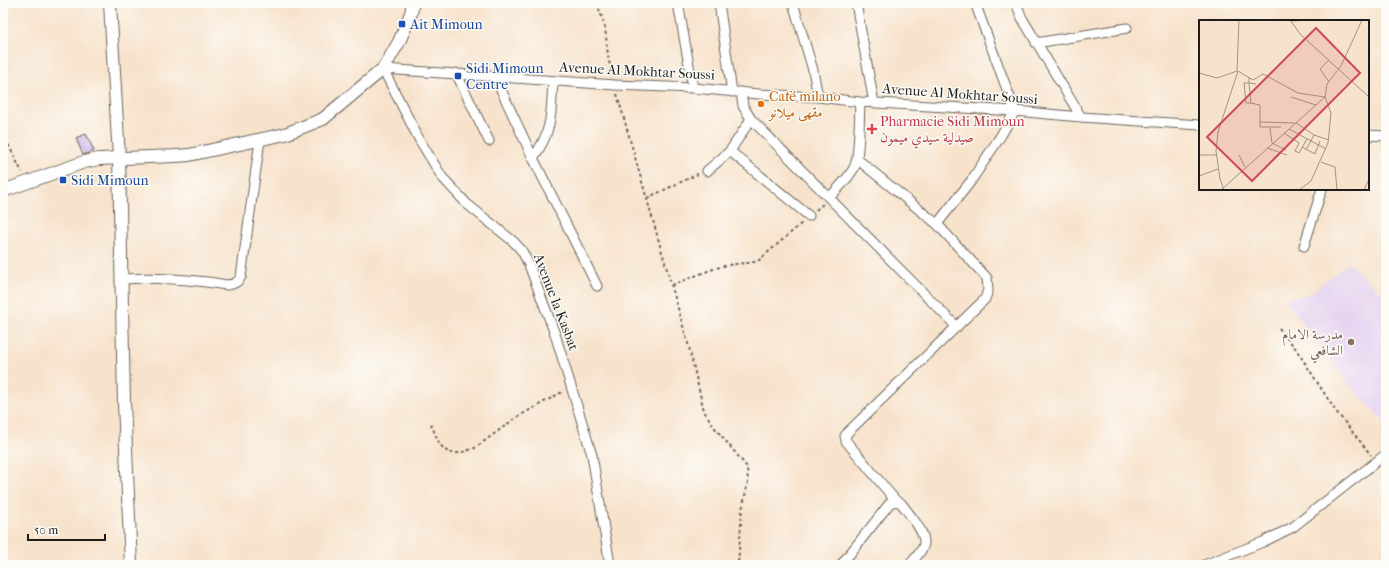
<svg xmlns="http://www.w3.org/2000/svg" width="1389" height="568" font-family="'IM FELL French Canon',Amiri,serif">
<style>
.built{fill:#e5d3f0}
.building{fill:url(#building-back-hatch)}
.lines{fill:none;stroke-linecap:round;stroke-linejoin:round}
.minor-casing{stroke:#69625a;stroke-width:11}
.tertiary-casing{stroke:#69625a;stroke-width:14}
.path{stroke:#69625a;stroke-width:2;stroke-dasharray:3 3;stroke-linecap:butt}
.minor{stroke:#fff;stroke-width:9}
.tertiary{stroke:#fff;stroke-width:12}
.transit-dot{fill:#1a4fb4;stroke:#fdfcf7;stroke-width:1.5}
.food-dot{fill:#e8710a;stroke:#fdfcf7;stroke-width:1.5}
.health-dot{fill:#e0444e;stroke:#fdfcf7;stroke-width:1.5}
.education-dot{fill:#8d6e63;stroke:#fdfcf7;stroke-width:1.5}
.labels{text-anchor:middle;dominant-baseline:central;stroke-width:3;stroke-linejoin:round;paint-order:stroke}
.transit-label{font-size:14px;fill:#164399;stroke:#fdfcf7;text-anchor:start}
.street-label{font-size:14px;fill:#1c1c1c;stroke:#fdfcf7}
.food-label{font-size:14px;fill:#c56008;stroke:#fdfcf7;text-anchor:start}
.health-label{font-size:14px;fill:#be3a42;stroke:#fdfcf7;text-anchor:start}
.education-label{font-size:14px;fill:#785e54;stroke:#fdfcf7;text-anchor:end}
.inset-road{fill:none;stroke:#9f9386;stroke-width:1}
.view{fill:#d1495b;fill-opacity:0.15;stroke:#d1495b;stroke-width:2}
.inset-edge{fill:none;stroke:#1c1c1c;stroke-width:2}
</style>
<defs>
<pattern id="building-back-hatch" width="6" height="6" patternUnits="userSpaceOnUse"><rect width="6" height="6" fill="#c2a3ed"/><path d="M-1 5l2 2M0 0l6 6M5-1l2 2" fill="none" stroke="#9d84bf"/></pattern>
</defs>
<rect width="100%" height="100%" fill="#fdfcf7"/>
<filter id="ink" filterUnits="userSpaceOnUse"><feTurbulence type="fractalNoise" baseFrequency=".025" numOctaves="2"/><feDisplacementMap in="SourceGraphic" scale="8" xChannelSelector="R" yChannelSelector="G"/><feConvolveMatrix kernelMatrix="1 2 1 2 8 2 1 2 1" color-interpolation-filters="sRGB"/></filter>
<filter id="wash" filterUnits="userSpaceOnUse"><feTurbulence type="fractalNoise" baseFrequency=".012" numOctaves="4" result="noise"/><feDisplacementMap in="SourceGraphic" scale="16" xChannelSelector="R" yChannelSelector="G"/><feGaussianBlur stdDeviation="0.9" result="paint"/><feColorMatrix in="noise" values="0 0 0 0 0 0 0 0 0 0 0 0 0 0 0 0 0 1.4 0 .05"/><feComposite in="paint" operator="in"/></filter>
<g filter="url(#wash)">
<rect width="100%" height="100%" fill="#f7e3cc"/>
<path class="built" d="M1348,263l38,34v126l-36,-37 -66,-88 26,-4z"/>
<g id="blocks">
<path class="building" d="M86,134l8,17 -11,4 -7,-17z"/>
</g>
</g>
<g filter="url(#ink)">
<use href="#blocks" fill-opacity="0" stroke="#69625a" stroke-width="1"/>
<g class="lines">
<defs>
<path id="minor" d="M678,3l15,85
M719,3l13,89
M793,3l20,67 5,27
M856,3l18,100
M1016,3l6,15 59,99
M1036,43l91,-15
M383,69l232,16 78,3 66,6 59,3 42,5 155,9 66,6 119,8
M383,69l36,70 23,38 25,27 47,38 8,9 7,14 26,69 37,121 18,110
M456,73l33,68
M495,77l38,81 64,128
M741,92l2,14 8,13 206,208
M1368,135l18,1
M730,151l79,65
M533,158c20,-27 18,-46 20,-77
M857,159l80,65 50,54 1,12 -3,9 -137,133 -3,4 1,5 50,60
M707,171l23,-20 21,-32
M830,197c8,-9 18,-18 24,-29 6,-13 5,-50 6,-66
M937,224l34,-43 29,-44 15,-26 -40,-108
M1304,246l18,-57
M122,279c36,-2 70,0 105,6 7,-1 10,-2 14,-8l19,-137
M841,565l49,-62 6,-2 5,2c7,10 28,32 22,44 -3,6 -9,13 -14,18
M1204,565l59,-23 30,-15 93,-73"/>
<path id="tertiary" d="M110,3l9,155 5,244 7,163
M3,191l81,-29 15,-3 76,-3 14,-1 96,-21 38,-15 60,-50 16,-27 12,-29 2,-10"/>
</defs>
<use href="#minor" class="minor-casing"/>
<use href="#tertiary" class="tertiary-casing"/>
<path class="path" d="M597,3l8,24 3,29 4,20
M617,94l72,253 15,64 11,17 32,39 1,15 -6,28 -4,55
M3,134l19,38
M647,198l51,-24
M816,210l7,-6
M672,285c17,-6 35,-15 52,-19 12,-3 23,-2 34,-5l44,-38
M1279,328l17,21 39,61 36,45
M431,424l9,21 9,8h11l15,-5 42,-31 47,-26"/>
<use href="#minor" class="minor"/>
<use href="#tertiary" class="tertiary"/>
</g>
</g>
<g class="transit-dot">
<rect x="398" y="20" width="8" height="8" rx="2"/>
<rect x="454" y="72" width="8" height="8" rx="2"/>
<rect x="59" y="176" width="8" height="8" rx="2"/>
</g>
<circle class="food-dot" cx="761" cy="104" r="4"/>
<path class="health-dot" d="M870 123h4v4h4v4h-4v4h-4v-4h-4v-4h4z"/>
<circle class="education-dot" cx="1351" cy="342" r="4"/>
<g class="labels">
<g class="transit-label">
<text x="410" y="24">Ait Mimoun</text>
<text x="466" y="68">Sidi Mimoun<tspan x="466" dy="16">Centre</tspan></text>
<text x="71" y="180">Sidi Mimoun</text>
</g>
<g class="street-label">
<text transform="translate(637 71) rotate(3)">Avenue Al Mokhtar Soussi</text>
<text transform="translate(960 94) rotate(4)">Avenue Al Mokhtar Soussi</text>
<text transform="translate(556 302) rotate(69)">Avenue la Kasbat</text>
</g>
<g class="food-label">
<text x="769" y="96">Café milano<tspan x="769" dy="16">مقهى ميلانو</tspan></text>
</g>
<g class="health-label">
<text x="880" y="121">Pharmacie Sidi Mimoun<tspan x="880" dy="16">صيدلية سيدي ميمون</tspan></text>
</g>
<g class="education-label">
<text x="1343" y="334">مدرسة الامام<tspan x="1343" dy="16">الشافعي</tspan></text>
</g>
</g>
<g transform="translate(1199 20)">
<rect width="170" height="170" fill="#f7e3cc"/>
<path class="inset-road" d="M91,0l11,15 68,62M92,1l23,-1M130,40l-9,9 9,13M38,51l2,-51M39,51l15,9 10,-6 35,19 27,4M0,53l18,5 20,-7M50,58v5l2,20h-5l-2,-20h5l7,1M92,77l25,8M52,83l9,2v22h21M61,102l35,1M97,103l18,12 15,5M71,108l2,15 14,7M90,109l37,20M85,113l15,10 -4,8 4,2 8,-14M103,127l13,7 5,-13M68,128l20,7M107,130l8,-15M0,135h17M40,135l6,12M122,142l14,5 2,23M0,156l19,-7M22,170l104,-93 2,-13 14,-18 21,-46M25,170l-4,-11 -4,-28 2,-19 20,-61M100,170l12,-9 17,-38 3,-30 -6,-16M165,170l5,-11"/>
<path class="view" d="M117,8l44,45 -108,108 -45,-44z"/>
<rect width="170" height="170" class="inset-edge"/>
</g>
<rect width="1389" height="568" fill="none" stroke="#fdfcf7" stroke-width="16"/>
<path d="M28 534v6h77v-6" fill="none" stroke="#1c1c1c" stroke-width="2"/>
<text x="34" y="534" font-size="12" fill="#1c1c1c" stroke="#fdfcf7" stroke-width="3" paint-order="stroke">50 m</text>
</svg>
